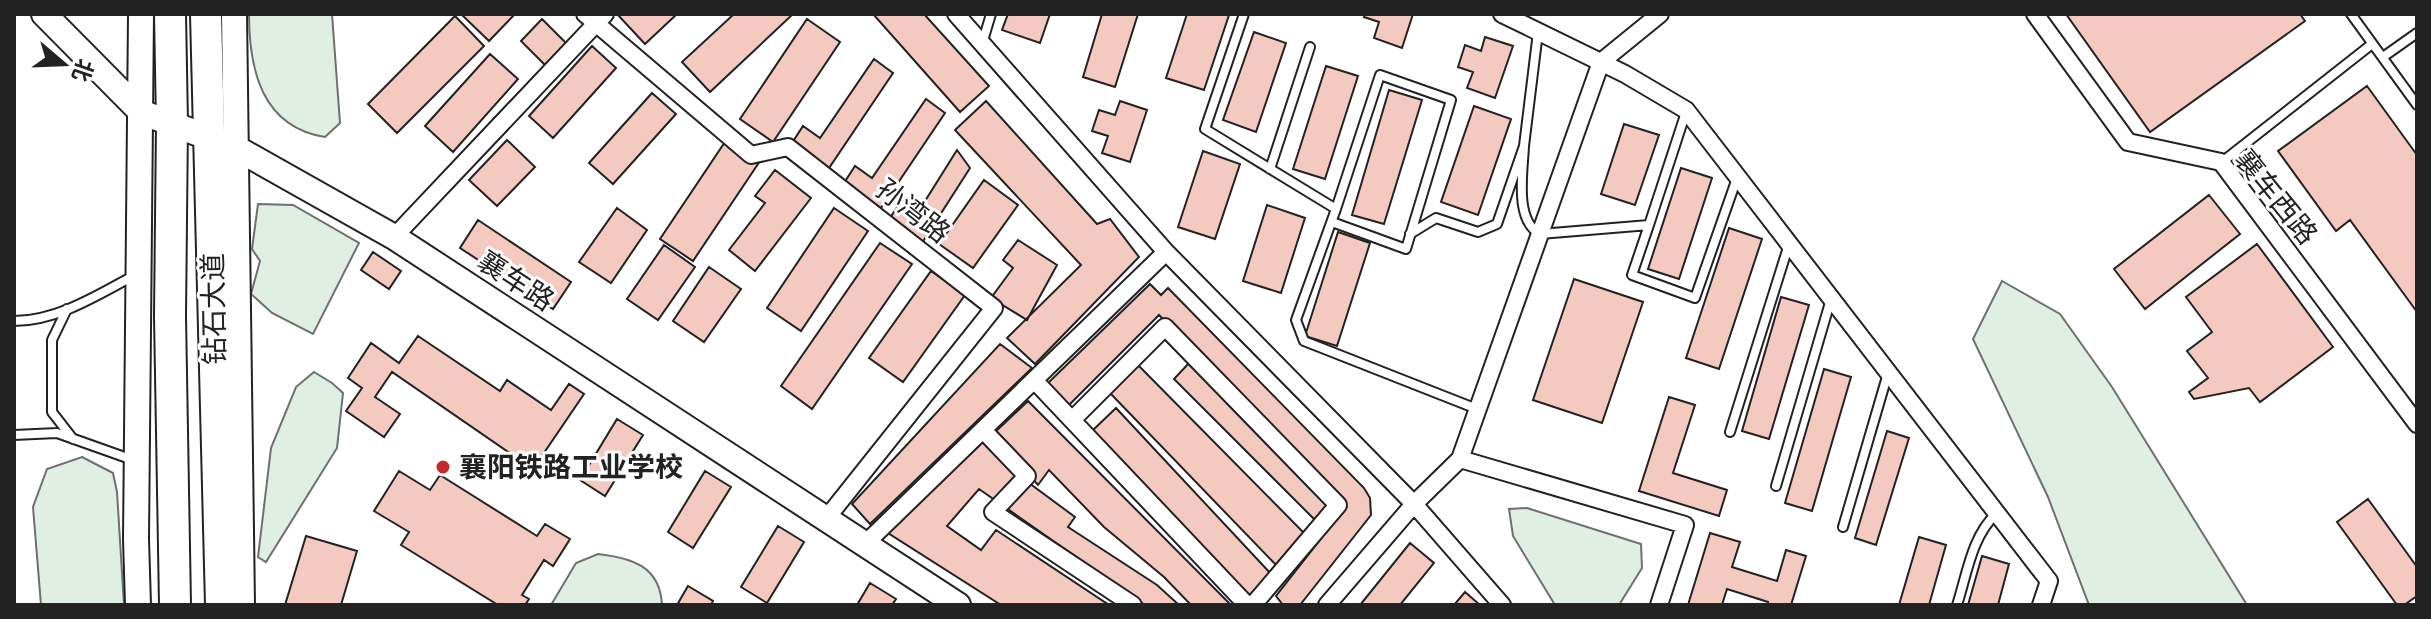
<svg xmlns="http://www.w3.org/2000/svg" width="2431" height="619" font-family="'DM Sans','Noto Sans SC',sans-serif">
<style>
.green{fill:#e0efe3;stroke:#6f6f6f;stroke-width:2}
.building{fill:#f3c9c0;stroke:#222;stroke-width:2}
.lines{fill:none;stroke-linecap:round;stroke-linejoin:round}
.lane-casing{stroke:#222;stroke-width:12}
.street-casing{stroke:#222;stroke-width:20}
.secondary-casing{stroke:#222;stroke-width:28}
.highway-casing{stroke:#222;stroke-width:34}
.lane{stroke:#fff;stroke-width:8}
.street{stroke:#fff;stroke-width:16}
.secondary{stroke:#fff;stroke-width:24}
.highway{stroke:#fff;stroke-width:30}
.poi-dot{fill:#c62828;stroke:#fff;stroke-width:3}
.labels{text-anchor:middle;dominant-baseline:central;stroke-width:6;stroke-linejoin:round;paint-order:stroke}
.street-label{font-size:28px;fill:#222;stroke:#fff}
.poi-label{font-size:28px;font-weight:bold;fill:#222;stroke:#fff;text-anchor:start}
</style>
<rect width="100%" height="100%" fill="#fff"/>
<path class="green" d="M249,14h83l8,109 -15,14c-63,-10 -76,-67 -76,-123z
M258,204l35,1 66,38 -46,91 -41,-21 -21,-19 9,-33 -8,-12z
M2002,281l58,33 52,73 135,218h-158l-41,-108 -75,-158z
M314,372l18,11 11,10 -6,55 -71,114 -8,-5 13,-109 25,-61z
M82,457l31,16 4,19 7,113h-83l-8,-98 14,-38z
M1527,508l114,36 1,24 -23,37h-64l-42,-69 -4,-27z
M598,554c34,4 62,12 64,51h-111l25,-42z"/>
<path class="building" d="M461,14h54l-26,27z
M617,14h60l-32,30z
M734,14h59l-83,78 -28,-30z
M873,14h51l65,72 -29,26z
M1008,14h42l-10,29 -38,-13z
M1102,14h36l-23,73 -32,-10z
M1187,14l42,1 -25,75 -38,-12z
M1365,14h48l-11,34 -28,-10 5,-16 -15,-5z
M2066,14h234l5,7 -155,111z
M455,16l29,30 -87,87 -29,-29z
M542,19l24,24 -21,22 -24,-24z
M807,19l33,23 -67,100 -33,-23z
M1254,32l32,11 -30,89 -33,-12z
M1485,37l28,9 -18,52 -28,-10 6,-16 -15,-5 7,-22 16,6z
M592,46l24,22 -63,70 -24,-22z
M490,54l28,25 -65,73 -28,-26z
M874,59l19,14 -64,95 -37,-25 11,-17 17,12z
M1326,66l32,10 -33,103 -32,-10z
M2367,86l50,69v157l-67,-92 -14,11 -58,-80z
M1389,90l33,10 -38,124 -32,-9z
M652,93l24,21 -63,70 -24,-21z
M926,99l19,14 -64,95 -37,-25 11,-17 17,12z
M986,101l111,123 13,-5 29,38 -104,107 -28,-26 74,-73 -126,-135z
M1120,101l27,9 -17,52 -28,-9 6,-17 -16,-5 7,-21 16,5z
M1474,106l37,13 -33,96 -37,-13z
M1624,124l35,11 -24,70 -34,-11z
M727,139l33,22 -67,100 -33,-22z
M507,140l28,27 -38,39 -28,-26z
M957,150l13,18 -48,75 -34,-22 10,-15 17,11z
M1203,151l37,13 -25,75 -37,-12z
M1681,168l31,10 -33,101 -31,-10z
M775,170l36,28 -56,73 -26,-21 36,-47 -10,-7z
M984,180l34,25 -45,63 -34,-24z
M2209,195l31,39 -95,75 -31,-40z
M1267,205l38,13 -24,75 -38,-12z
M617,208l30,22 -36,53 -32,-21z
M834,208l34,23 -67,100 -34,-23z
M478,220l93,62 -18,27 -93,-61z
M1729,228l33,11 -43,130 -33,-11z
M1338,232l32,11 -33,103 -32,-10z
M1018,240l39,25 -30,55 -36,-22 22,-30 -10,-8z
M880,243l32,21 -100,145 -31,-23z
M2257,244l76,103 -73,55 -11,-14 -55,11 -5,-7 19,-14 -21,-27 25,-19 -26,-35z
M664,245l31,22 -37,53 -31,-21z
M373,252l28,19 -12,18 -28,-19z
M709,267l32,22 -37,53 -31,-21z
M931,271l34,24 -62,87 -34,-24z
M1574,279l69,23 -41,121 -69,-23z
M1150,284l11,11 7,-7 196,200 6,10 1,17 -71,90h-17l-7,-9 69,-88 -186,-193 -91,91 -21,-22z
M1781,297l28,8 -40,134 -27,-8z
M418,336l82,55 7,-11 44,30 18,-26 15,10 -51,75 -141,-97 -17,25 25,17 -16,23 -38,-26 16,-23 -14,-10 23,-35 28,20z
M1000,344l32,24 -162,156 -18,-20z
M1189,363l141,142 -15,15 -141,-141z
M1138,365l166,168 -28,32 -166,-172z
M1824,369l27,8 -39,134 -27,-8z
M1669,397l26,8 -22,68 54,17 -8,26 -80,-25z
M1028,401l203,204h-40l-27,-28 -60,-50 -55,-57 -11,15 -45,-51z
M1116,408l156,167 -25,22 -155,-166z
M617,419l26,16 -38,61 -25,-16z
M1887,431l22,7 -33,107 -21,-7z
M988,437l37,43 50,37 -7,10 89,58 22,20h-34l-166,-116 -32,37 34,24 15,-20 113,75h-108l-113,-72z
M399,471l31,19 10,-15 97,61 8,-12 25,15 -17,27 -9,-6 -22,35 7,4 -4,6h-27l-97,-60 8,-13 -35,-21z
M705,471l26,16 -38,61 -25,-16z
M2368,499l49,68v29l-13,9h-7l-60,-83z
M778,526l26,16 -37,61 -26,-16z
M1710,533l30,9 -8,25 45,14 9,-31 20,6 -15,49h-24l1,-3 -41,-13 -5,16h-34z
M306,536l51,15 -16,54h-56z
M1919,537l27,8 -17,60h-30z
M1410,543l24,20 -34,42h-40z
M1982,556l27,8 -11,41h-30z
M870,583l26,16 -4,6h-35z
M688,586l25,15 -2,4h-34z
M1465,592l15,13h-26z"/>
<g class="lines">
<defs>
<path id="lane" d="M1244,14l-39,115 131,80 -40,111 8,21 173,68
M2351,14l66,91
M982,44l9,-30
M2383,57l34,-24
M1524,146c-1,26 -10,74 16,88l109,-9 37,-113
M2222,162l150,-118
M1270,169l40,-122
M1332,222l74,27 45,-149 -71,-25 -44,134
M1649,225l-17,50 63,23 42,-120
M1410,234l26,-16 42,14 19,-8 27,-78 14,-114
M67,309l-15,31v72l21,27
M14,321c43,0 84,-26 121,-46
M1730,432l59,-188
M14,435l43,-2 76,27
M1776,486l55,-187
M1843,527l45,-154
M1957,605c10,-31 15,-69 39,-91"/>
<path id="street" d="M585,14l166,141 37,-8 206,161 -168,211
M956,14l210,238 248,252 88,101
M1502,14l123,60 61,36 363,471 -8,24
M2035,14l93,128 93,20 196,262
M394,237l211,-223
M1034,380l213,225
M1073,419l92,-92 173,178 -85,100
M983,430l44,46 -34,36 140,93
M1460,459l225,66 -26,80
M865,544l301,-292
M1327,605l87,-101 46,-45 141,-397 59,-48"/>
<path id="secondary" d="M44,14l97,98 95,36 158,89 564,368
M234,14l8,591
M138,605l-2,-66 5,-525"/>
<path id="highway" d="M170,14l2,109 -2,193 5,289
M206,14l15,591"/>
</defs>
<use href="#lane" class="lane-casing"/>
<use href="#street" class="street-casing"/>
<use href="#secondary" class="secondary-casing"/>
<use href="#highway" class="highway-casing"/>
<use href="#lane" class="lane"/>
<use href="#street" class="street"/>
<use href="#secondary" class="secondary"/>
<use href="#highway" class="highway"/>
</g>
<circle class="poi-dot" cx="443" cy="467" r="8"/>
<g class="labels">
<g class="street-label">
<text transform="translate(2276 197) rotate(51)">襄车西路</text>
<text transform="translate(913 211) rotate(38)">孙湾路</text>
<text transform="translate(516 281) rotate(33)">襄车路</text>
<text transform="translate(214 309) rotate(-91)">钻石大道</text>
</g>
<g class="poi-label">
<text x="459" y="467">襄阳铁路工业学校</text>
</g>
</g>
<rect width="2431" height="619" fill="none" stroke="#222222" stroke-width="32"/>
<g transform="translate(64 64) rotate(109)" stroke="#ffffff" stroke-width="6" paint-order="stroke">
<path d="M0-6L14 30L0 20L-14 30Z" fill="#222222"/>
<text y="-12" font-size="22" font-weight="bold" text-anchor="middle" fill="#222222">北</text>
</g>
</svg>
